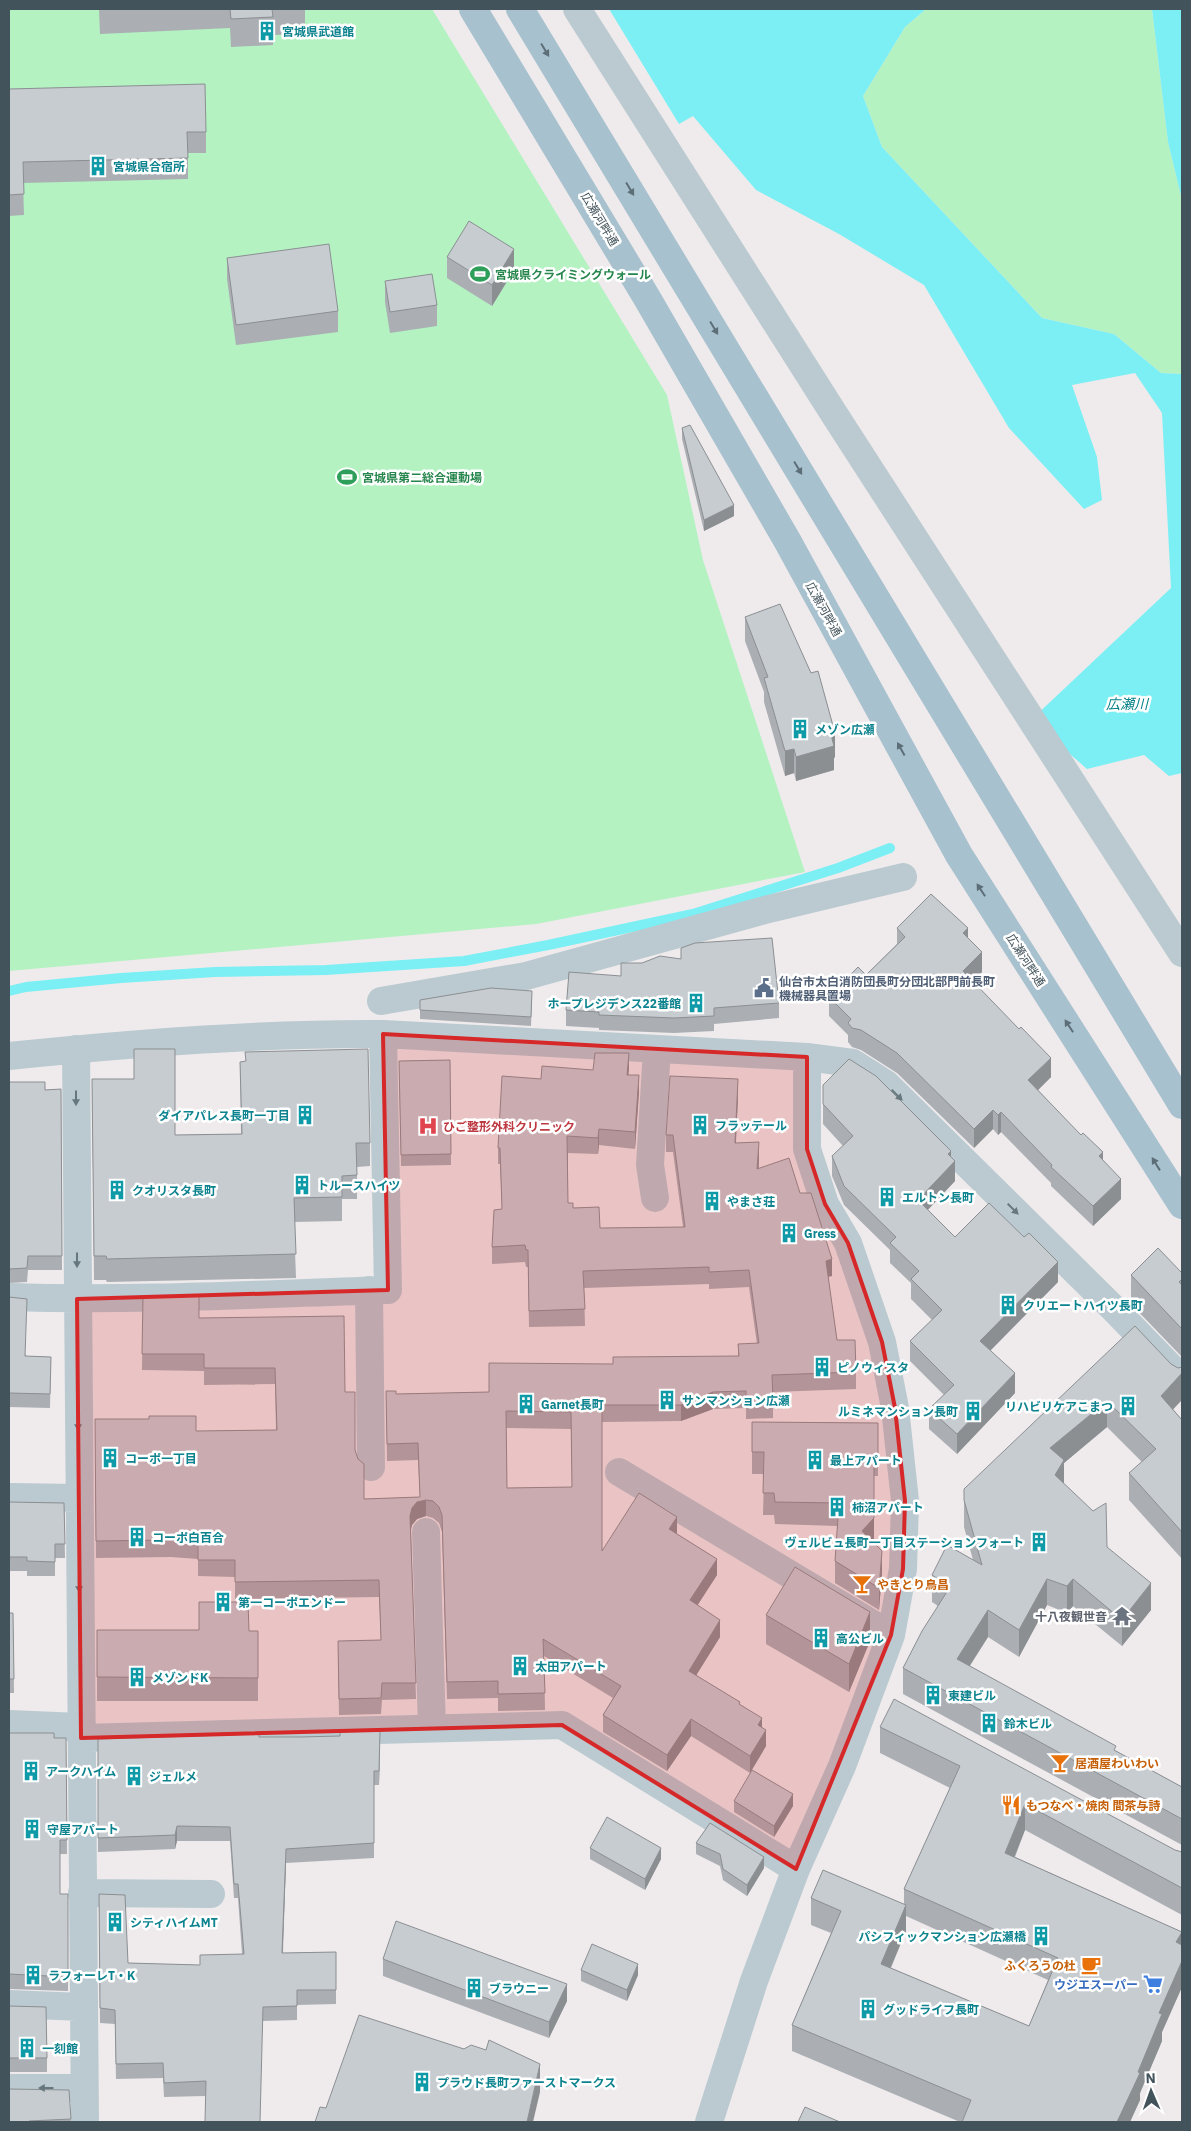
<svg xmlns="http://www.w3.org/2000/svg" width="1191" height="2131" font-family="'IBM Plex Sans','Noto Sans JP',sans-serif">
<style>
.green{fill:#b4f2c2}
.water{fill:#7ceff4}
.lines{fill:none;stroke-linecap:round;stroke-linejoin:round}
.stream{stroke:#7ceff4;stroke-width:10}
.minor{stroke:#bacad0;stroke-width:28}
.major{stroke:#a8c1ce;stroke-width:28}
.wall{fill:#abafb4;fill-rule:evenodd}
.shaded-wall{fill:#8b8f92}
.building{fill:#c7ccd1;stroke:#8b8f92;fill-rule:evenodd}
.oneway{fill:#5c6e78}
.oneway2{fill:#66777e}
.marked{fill:#d62828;fill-opacity:0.2;stroke:#d62828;stroke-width:4;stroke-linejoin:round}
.labels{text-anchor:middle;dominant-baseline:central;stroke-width:5;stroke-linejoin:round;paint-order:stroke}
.culture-label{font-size:12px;font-weight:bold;fill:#0d838f;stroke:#fff;text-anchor:start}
.street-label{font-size:12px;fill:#42535b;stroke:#fff}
.leisure-label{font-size:12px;font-weight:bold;fill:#27864d;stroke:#fff;text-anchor:start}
.service-label{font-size:12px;font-weight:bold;fill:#4e5e75;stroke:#fff;text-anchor:start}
.health-label{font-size:12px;font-weight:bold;fill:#be3a42;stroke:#fff;text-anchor:start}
.food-label{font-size:12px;font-weight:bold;fill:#c56008;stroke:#fff;text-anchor:start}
.worship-label{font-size:12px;font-weight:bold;fill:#5b616d;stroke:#fff;text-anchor:end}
.shop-label{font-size:12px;font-weight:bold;fill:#366cbe;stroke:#fff;text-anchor:end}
.water-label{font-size:14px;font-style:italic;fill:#048288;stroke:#fff}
</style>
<rect width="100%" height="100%" fill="#efebec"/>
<path class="green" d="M9,9h423l235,386 36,165 102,312 -269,52 -527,47z
M926,9h226l16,133 14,58v174l-21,-1 -47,-39 -72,-16 -160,-171 -19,-51 42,-69z"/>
<path class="water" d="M609,9h317l-21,18 -42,69 19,51 160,171 72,16 47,39 21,1v399l-13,3 -25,-21 -57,14 -56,-49 140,-132 -9,-175 -27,-40 -63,12 25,72 5,43 -18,9 -75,-81 -85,-143 -85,-51 -83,-44 -63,-74 -14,8z
M1152,9h30v191l-14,-58z"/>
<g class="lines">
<path class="stream" d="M9,991l17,-4 95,-9 94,-6 111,-2 138,-9 84,-16 145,-31 145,-46 52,-20"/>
<path class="minor" d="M577,9l259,408 346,536
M381,1001l145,-25 239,-66 138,-33
M76,1049l9,1073
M9,1056c124,-13 249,-23 374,-22l424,23v92l18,55 23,39 34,99 13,66 10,93 -2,68 -12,66 -49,131 -46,103 -42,112 -45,141
M807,1057l46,6 33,21 228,225 68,70
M655,1198l-5,-33 7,-116
M369,1290l2,177
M9,1297c126,4 252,-3 379,-7l-5,-256
M619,1472l272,163
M9,1497l69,1
M426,1532l6,196
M9,1724l71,3
M81,1738l481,-13 234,144
M82,1893l129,1
M9,2004l74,3
M9,2088h75"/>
<path class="major" d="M473,9l174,289 141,244 171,313 223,350
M520,9l662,1096"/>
</g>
<path class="wall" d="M99,9h206v25l-32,1v10l-42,2 -1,-19 -130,6z
M9,89l197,43v21h-18v26l-165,4 1,32 -15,1z
M447,257l67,13 -22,36 -45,-28z
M227,258l111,53v21l-102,13 -9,-66z
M385,281l52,24v21l-47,7 -5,-31z
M682,428l52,88 -30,15 -22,-92z
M745,617l90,140 -1,1v12l-38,11 -2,-8 -9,3 -21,-74v-10l-19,-51z
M897,928l71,10 14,34 -9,9 78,96 -13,13 65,70 18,39 -28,27 -42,-40v-3l-50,-51 -3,3 -5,-6 -19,19 -77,-75 -36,-23 -9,-3 -4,-5v-7l-19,-19v-19l37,-22 31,-31z
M420,1000h112l-1,26 -111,-7z
M779,1003v15l-65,6v7l-40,2 -75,-3v-2l-33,-2v-16z
M450,1060l1,105 -50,1 -2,-105z
M240,1062l130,81v23l-13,1v32h-15v22l-48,1 2,56 -189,4 -1,-2h-12l-2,-201 83,56 66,-1z
M629,1069l-1,6 11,17 -4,57 -36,-4 -1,9 -30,-1v50l5,5 27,20 83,-1 -10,-75h-7v-17l72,-39 -2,47 23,16v9l41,25 32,83 -4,1 9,63 19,32v17l-83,3v26l-27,1v-11l-33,1 -32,12 -79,1v129l75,-17 40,41 -20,30 23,32 -24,38 44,30 22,22 4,19 -16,27 -59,-37 -24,35 -64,-39v-17l10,-17 -69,-42 1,54 -47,1v-13l-51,1 -5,-167 -3,-9 -6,-5 -7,-2 -9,3 -5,6 -1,5 5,169 -34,1 -1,14 -42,1 -1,-57v-17l43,-1 -2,-43 -144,2v-22l-37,-1v-17l-27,-2 -75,1 -1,-139 101,12 80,-1 -1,-46 -71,1v-14l-62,-1 1,-73 56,21 146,74 19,107 56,-2 -2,-37 -31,1 -1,-70 10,3 93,-2 124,-28 125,-8v-12h19l-8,-57 -40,2v-5l-125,4 1,38 -56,1 -1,-60h-2l-1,-5 -33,2v-17l10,-38 -2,-45h-2v-16l43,-69 52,-9zM506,1428l65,1 1,58 -65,1z
M9,1082l36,8 16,-1 1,181h-34l-1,12 -18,1z
M823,1085l128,72 4,24 -27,29 27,27 103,45 -68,69 25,42 -58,61 -28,-25v-20l15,-14 -34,-34v-20l22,-21 -21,-21v-16l-21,-20v-13l-46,-45 -12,-29v-20l11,-10 -20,-22z
M1182,1273v84l-51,-53v-29z
M9,1297l17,59 25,1 -1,51 -41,-1z
M1135,1326l38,83 9,11v139l-53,-59v-27l13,-11 -35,-35 -43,36v21l43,63 44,63 -29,36 -49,-40 -6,7 -20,-8 -28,52 -31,-20 -18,29 146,85 66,36v58l-279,-151v-26l35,-62 -6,-4v-27l41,-15 -9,-33v-27z
M752,1422l126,1v53h-4v65l-1,1 9,31 -3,37 -44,-27v-22l3,-35 -63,-2 -1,-9h-11l1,-41h-12z
M9,1502l55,1 1,55h-10v18h-28v-5h-18z
M9,1613h4l1,80h-5z
M766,1615l104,26 -21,51 -83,-48z
M97,1630l161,1v70h-161z
M880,1727l295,123 7,2v63l-157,-85 -10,27 167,75v55l-20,45v9l-22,52v7l-10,22h-170l-168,-71v-26l39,-92 -20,-8v-27l93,6v-15l46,-101 -70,-35zM906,1916l142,64 -19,46 -138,-58 15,-37z
M9,1733l45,5h12l1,116h-7v40h8v97l-59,-2z
M259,1737l121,9 -1,39h-5v73l-88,5 -3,90 53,-1v52l-39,1v15l-34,1 -58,75 -41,1 -1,-19 -47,1 -1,-55 -15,-1 -1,-129 29,69 72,2 42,-11 -4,-56h-4l-4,-57h-53l-2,8 -77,3v-113z
M734,1801l59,5 -19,31 -40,-25z
M696,1843l68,25 -17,28 -24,-16 -3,-14 -24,-12z
M590,1848l71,11 -16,31 -55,-31z
M383,1959l184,42 -18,37 -166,-62z
M581,1970l57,5 -11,26 -46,-20z
M9,2006l38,52v14h-38z
M69,2090l2,32h-62z"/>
<path class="shaded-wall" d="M514,249v21l-22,36v-21z
M734,505v11l-30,15v-11z
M835,733v24l-1,1v12l-38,11v-24l35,-22z
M794,749v24l-9,3v-25z
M968,928v20l-5,-15z
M982,952v20l-19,18v-19z
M629,1053v16l-2,22v-16z
M1051,1058v19l-23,23v-20z
M639,1075v17l-4,57v-17z
M738,1079v17l-3,64v-17z
M993,1110v19l-19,19v-19z
M1001,1112v20l-3,3v-20z
M599,1129v16l-1,9v-16z
M759,1142v17l-2,27v-17z
M951,1151v14l4,-4v20l-37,39v-20l30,-46z
M1103,1152v19l-4,-15z
M1121,1179v20l-28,27v-20z
M832,1259v17l-6,1v-16z
M1058,1262v20l-78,79v-20z
M1015,1373v20l-58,61v-20z
M1182,1373v27l-21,22v-26z
M713,1392v17l-32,12v-16z
M1107,1401v26l-43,36v24l-9,15 -5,-54z
M874,1454v87l-12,12v-22z
M426,1500v16l-9,3 -5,6 -2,7v-16l2,-8 5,-6z
M677,1517v17l-8,-5z
M882,1551v22l-3,37v-22z
M717,1559v16l-27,42v-17z
M1047,1579v26l-28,52v-27z
M1073,1579v27l-6,7v-27z
M1151,1583v27l-29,36v-26z
M988,1610v27l-31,48v-26z
M870,1612v29l-21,51v-28z
M720,1620v17l-31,50v-16z
M762,1718v17l-4,-10z
M691,1719v17l-24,35v-16z
M766,1730v16l-16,27v-17z
M380,1731v15l-1,39v-14z
M793,1794v12l-19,31v-11z
M1025,1804v26l-20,50v-27z
M177,1826v15l-2,8v-14z
M661,1848v11l-16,31v-11z
M286,1849v14l-4,104v-14z
M764,1857v11l-17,28v-11z
M906,1905v26l-25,59v-26z
M1182,1932v26l-6,-16z
M1182,1961v26l-20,45v9l-22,52v7l-10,22h-13l21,-50 21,-59z
M638,1964v11l-11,26v-11z
M567,1984v17l-18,37v-16z
M540,2064v28l-7,30h-6z"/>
<path class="building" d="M230,9h42l1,8 -42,2z
M205,84l1,48h-19l1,26 -165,4 1,32 -15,1v-106z
M469,221l45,28 -22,36 -45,-28z
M329,244l9,67 -102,14 -9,-67z
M432,274l5,31 -47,7 -5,-31z
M690,425l44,80 -30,15 -22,-92z
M780,604l31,69 7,-2 17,62 -4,2 3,11 -38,11 -2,-8 -9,2 -21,-73 4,-1 -23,-60z
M931,894l37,34 -5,5 19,19 -19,19 56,58 2,-2 30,31 -23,22 53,55 2,-2 20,19 -4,4 22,23 -28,27 -42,-39 1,-2 -51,-53 -3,3 -5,-5 -19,19 -77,-76 -36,-23 -9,-2 -4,-5 3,-4 -22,-22 29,-30 8,8 39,-38 -8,-9z
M772,938l7,65 -65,5v8l-40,2 -75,-3v-3l-33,-2 3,-38 52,4v-13h21l18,-7 21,3v-11l14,-5z
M491,988l41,3 -1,26 -111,-7v-10z
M134,1049h41v86l67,-1 -2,-72 6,-1 -1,-9 123,-3 2,94h-14l1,32 -15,1v21l-48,1 2,56 -189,5 -1,-3h-12l-2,-177h42z
M595,1053h34l-2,22h12l-4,57 -36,-3 -1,9 -31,-2 1,67h5v5l26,-1 1,21 85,-1 -12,-92h-7l4,-59 68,3 -3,64 24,-1 -2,27 32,-11 11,35h11l21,66 -6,2 11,79h18l1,32 -84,3 1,26 -27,1v-11l-33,1 -32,13h-79v146l37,-58 38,24 -8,12 48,30 -27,41 30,20 -31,51 51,31 -1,2 23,14 -4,7 8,5 -16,26 -59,-37 -24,36 -64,-40 18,-29 -78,-47 2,54 -47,1v-13l-51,1 -5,-167 -3,-8 -6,-6 -7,-1 -9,2 -5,6 -2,8 6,167h-34l-1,15 -42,1 -1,-58 43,-1 -2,-60 -144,2v-22h-37v-17l-27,-3 -75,1 -1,-122h54v-3h47v15l81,-1 -2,-62h-71v-14h-62l1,-57 56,-2v23l145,-2 1,76h10v58l3,9 6,5v35l56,-2 -2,-54 -31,1 -1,-53h10v3l93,-2v-29l124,1v-7l126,-1 -1,-12 21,-1 -10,-73 -40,2v-5l-126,4 2,38 -56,2 -1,-61h-2l-1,-5 -33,2 2,-37 8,-1 -2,-61h-2l4,-72 39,3 1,-13 51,4zM506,1411l65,1 1,75 -65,1z
M849,1059l27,17 75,75 -3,3 7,7 -37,39 37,37 34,-34 35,34 5,-4 29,29 -78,79 35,32 -58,61 -28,-25 25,-24 -44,-44 32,-31 -31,-31 8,-8 -29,-28 6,-6 -52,-51 -12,-30 21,-20 -30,-32v-19z
M450,1060l1,94 -50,1 -2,-94z
M9,1082h36v8l16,-1 1,167h-34l-1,12 -18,1z
M1158,1248l24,25v6l-3,3 3,3v44l-51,-54z
M9,1297l18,2 -2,57 26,1 -1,37 -41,-1z
M1135,1326l36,38 7,4 4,-1v6l-21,23 21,24v112l-53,-59 27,-24 -49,-48 -57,47 14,12 -9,15 38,36 13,-8 1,44 44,36 -29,37 -49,-41 -6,7 -20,-7 -28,51 -31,-20 -31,49 159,87 -2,4 68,37v32l-279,-151 19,-37 28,-44 -18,-12 15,-30 35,20 -18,-65v-11z
M752,1422l126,1v31h-4v64l-12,13 20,20 -3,37 -44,-27 4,-58 -64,-1 -1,-9h-11l1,-41h-12z
M9,1502l55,1 1,41h-10v18l-28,-1v-4h-18z
M795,1567l75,45 -21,52 -83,-49z
M199,1602h49l1,29h9v47l-161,-1v-47h102z
M9,1613h4l1,66h-5z
M894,1699l281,151 7,2v36l-157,-84 -20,49 177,79 -6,10 6,3v16l-23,52 3,1 -24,58 2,1 -23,49h-155l9,-22 -179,-75 49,-114 -30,-13 12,-28 83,35 -25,59 148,62 29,-68 -154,-69 56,-123 -80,-39z
M380,1731l-1,40h-5v72l-88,6 -4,104 54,-1v38h-39v16l-34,1 -3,115h-55l1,-41 -42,2 -1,-20 -47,1 -1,-54 -15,-2 -1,-114 26,1 3,68 72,2v-10l44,-1 -6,-70h-4l-4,-57 -53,-1 -2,9 -77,3v-99l161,-5v3h41l40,-1v-4z
M9,1733h45v5h12l1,102h-7v54h8v83l-59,-3z
M752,1770l41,24 -19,32 -40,-25z
M607,1817l54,31 -16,31 -55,-31z
M710,1823l54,34 -17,28 -24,-16 -3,-15 -24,-11z
M396,1921l171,63 -18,38 -166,-63z
M592,1944l46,20 -11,26 -46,-20z
M9,2006l37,1 1,51h-38z
M359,2015l105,34 7,-4 15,5 3,-10 51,24 -13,58h-212l5,-15 6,1z
M9,2089l60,1 2,29 -42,2v1h-20z
M805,2107l35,15h-42z"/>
<defs><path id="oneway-solid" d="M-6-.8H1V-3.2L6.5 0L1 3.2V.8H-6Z" transform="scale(1.25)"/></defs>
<g class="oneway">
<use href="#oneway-solid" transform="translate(545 50) rotate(59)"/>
<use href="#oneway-solid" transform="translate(630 189) rotate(59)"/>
<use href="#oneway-solid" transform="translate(714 328) rotate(59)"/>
<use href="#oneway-solid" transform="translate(798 468) rotate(59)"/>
<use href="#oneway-solid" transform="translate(901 749) rotate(-119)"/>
<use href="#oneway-solid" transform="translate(981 890) rotate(-123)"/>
<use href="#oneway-solid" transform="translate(1069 1026) rotate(-123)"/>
<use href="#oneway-solid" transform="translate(1156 1164) rotate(-122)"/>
</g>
<g class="oneway2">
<use href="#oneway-solid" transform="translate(897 1095) rotate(45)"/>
<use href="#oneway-solid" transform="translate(76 1098) rotate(90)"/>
<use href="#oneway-solid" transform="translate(1013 1209) rotate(45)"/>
<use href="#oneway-solid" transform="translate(77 1260) rotate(90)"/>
<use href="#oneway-solid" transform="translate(78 1423) rotate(90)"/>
<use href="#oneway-solid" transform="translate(79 1585) rotate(89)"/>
<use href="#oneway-solid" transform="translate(46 2088) rotate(-180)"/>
</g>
<path class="marked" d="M383,1034l424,23v92l18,55 23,39 34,99 13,66 10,93 -2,68 -12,66 -95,234 -234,-144 -481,13 -4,-439 311,-9z"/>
<defs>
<symbol id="building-bare" viewBox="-9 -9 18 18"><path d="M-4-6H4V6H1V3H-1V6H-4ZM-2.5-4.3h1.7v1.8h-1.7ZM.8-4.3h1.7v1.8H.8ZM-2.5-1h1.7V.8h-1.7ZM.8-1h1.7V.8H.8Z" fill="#0f9aa8" stroke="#fff" stroke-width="2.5" paint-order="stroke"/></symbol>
<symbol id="stadium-bare" viewBox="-9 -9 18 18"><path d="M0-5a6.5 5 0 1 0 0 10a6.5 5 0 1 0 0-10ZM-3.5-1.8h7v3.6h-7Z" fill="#2e9e5b" stroke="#fff" stroke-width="2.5" paint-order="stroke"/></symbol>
<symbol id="civic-bare" viewBox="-9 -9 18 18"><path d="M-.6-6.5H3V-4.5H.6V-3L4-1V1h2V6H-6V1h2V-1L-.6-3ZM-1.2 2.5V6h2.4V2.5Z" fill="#5c6f8a" stroke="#fff" stroke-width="2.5" paint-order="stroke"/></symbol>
<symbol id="hospital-bare" viewBox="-9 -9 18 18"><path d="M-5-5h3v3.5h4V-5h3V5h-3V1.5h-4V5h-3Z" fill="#e0444e" stroke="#fff" stroke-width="2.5" paint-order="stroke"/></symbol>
<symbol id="bar-bare" viewBox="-9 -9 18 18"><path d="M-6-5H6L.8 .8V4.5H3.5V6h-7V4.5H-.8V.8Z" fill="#e8710a" stroke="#fff" stroke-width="2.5" paint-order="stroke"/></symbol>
<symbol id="temple-bare" viewBox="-9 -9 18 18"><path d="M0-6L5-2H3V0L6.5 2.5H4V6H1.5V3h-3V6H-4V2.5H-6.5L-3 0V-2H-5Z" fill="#6b7280" stroke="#fff" stroke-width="2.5" paint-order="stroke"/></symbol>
<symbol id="restaurant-bare" viewBox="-9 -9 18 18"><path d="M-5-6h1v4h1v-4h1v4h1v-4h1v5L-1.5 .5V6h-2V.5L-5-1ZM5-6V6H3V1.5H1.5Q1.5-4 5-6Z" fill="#e8710a" stroke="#fff" stroke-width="2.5" paint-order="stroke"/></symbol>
<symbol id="cafe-bare" viewBox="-9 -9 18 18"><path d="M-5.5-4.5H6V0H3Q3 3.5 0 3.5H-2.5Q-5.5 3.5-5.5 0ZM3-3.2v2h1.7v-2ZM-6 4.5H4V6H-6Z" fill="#e8710a" stroke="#fff" stroke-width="2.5" paint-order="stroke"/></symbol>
<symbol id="supermarket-bare" viewBox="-9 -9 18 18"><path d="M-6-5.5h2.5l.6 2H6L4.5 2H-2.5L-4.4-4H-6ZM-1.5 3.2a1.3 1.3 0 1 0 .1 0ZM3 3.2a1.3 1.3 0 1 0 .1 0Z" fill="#3f7fe0" stroke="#fff" stroke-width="2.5" paint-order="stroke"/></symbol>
</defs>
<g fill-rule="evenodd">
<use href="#building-bare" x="253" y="17" width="28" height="28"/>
<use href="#building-bare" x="84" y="152" width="28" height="28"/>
<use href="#stadium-bare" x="466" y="260" width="28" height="28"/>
<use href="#stadium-bare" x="333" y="463" width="28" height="28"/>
<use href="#building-bare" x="786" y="715" width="28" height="28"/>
<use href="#civic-bare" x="750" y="974" width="28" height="28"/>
<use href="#building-bare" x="682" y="989" width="28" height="28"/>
<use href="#building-bare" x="291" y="1101" width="28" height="28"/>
<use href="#building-bare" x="686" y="1111" width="28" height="28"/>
<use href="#hospital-bare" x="414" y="1112" width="28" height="28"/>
<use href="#building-bare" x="288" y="1171" width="28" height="28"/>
<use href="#building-bare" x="103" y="1176" width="28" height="28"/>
<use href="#building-bare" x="873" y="1183" width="28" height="28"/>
<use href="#building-bare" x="698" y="1187" width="28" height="28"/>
<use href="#building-bare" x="775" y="1219" width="28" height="28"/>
<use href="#building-bare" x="994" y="1291" width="28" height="28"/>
<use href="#building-bare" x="808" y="1353" width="28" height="28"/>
<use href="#building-bare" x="653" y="1386" width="28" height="28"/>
<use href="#building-bare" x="512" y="1390" width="28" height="28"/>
<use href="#building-bare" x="1114" y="1392" width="28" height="28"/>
<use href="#building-bare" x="959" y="1397" width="28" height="28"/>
<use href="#building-bare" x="96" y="1444" width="28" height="28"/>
<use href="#building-bare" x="801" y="1446" width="28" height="28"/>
<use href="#building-bare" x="823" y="1493" width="28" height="28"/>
<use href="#building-bare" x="123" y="1523" width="28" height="28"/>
<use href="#building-bare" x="1025" y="1528" width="28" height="28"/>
<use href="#bar-bare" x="848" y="1570" width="28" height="28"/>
<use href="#building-bare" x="209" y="1588" width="28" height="28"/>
<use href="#temple-bare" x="1108" y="1602" width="28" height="28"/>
<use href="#building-bare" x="807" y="1624" width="28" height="28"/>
<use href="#building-bare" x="506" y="1652" width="28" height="28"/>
<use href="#building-bare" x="123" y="1663" width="28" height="28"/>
<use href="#building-bare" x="919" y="1681" width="28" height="28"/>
<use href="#building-bare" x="975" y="1709" width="28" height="28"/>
<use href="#bar-bare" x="1046" y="1749" width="28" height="28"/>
<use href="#building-bare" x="17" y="1757" width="28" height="28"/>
<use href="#building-bare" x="120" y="1762" width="28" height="28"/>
<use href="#restaurant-bare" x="997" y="1791" width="28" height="28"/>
<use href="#building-bare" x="18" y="1815" width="28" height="28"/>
<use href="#building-bare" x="101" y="1908" width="28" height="28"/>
<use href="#building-bare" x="1027" y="1922" width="28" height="28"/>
<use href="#cafe-bare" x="1077" y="1951" width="28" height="28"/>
<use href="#building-bare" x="19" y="1961" width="28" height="28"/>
<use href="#supermarket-bare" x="1139" y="1970" width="28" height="28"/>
<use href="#building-bare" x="460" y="1974" width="28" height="28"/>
<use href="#building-bare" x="854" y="1995" width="28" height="28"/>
<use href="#building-bare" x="13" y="2034" width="28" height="28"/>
<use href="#building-bare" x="408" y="2068" width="28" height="28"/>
</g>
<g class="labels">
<g class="culture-label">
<text x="282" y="31">宮城県武道館</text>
<text x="113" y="166">宮城県合宿所</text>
<text x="815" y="729">メゾン広瀬</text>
<text x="681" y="1003" text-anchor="end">ホープレジデンス22番館</text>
<text x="290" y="1115" text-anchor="end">ダイアパレス長町一丁目</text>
<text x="715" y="1125">フラッテール</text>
<text x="317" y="1185">トルースハイツ</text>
<text x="132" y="1190">クオリスタ長町</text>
<text x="902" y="1197">エルトン長町</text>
<text x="727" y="1201">やまさ荘</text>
<text x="804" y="1233">Gress</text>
<text x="1023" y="1305">クリエートハイツ長町</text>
<text x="837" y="1367">ピノウィスタ</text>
<text x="682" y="1400">サンマンション広瀬</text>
<text x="541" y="1404">Garnet長町</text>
<text x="1113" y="1406" text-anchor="end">リハビリケアこまつ</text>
<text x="958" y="1411" text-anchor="end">ルミネマンション長町</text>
<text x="125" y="1458">コーポ一丁目</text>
<text x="830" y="1460">最上アパート</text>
<text x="852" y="1507">柿沼アパート</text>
<text x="152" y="1537">コーポ白百合</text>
<text x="1024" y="1542" text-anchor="end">ヴェルビュ長町一丁目ステーションフォート</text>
<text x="238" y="1602">第一コーポエンドー</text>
<text x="836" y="1638">高公ビル</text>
<text x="535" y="1666">太田アパート</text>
<text x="152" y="1677">メゾンドK</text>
<text x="948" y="1695">東建ビル</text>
<text x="1004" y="1723">鈴木ビル</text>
<text x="46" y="1771">アークハイム</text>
<text x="149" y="1776">ジェルメ</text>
<text x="47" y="1829">守屋アパート</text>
<text x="130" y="1922">シティハイムMT</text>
<text x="1026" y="1936" text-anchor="end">パシフィックマンション広瀬橋</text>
<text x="48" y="1975">ラフォーレT・K</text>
<text x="489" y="1988">ブラウニー</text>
<text x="883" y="2009">グッドライフ長町</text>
<text x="42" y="2048">一刻館</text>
<text x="437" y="2082">プラウド長町ファーストマークス</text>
</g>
<g class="street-label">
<text transform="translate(600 219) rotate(59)">広瀬河畔通</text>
<text transform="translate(824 609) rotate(61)">広瀬河畔通</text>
<text transform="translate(1026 960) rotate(57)">広瀬河畔通</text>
</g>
<g class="leisure-label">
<text x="495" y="274">宮城県クライミングウォール</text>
<text x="362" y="477">宮城県第二総合運動場</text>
</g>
<g class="service-label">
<text x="779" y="981">仙台市太白消防団長町分団北部門前長町<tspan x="779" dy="14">機械器具置場</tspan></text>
</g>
<g class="health-label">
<text x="443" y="1126">ひご整形外科クリニック</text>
</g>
<g class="food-label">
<text x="877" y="1584">やきとり鳥昌</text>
<text x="1075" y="1763">居酒屋わいわい</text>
<text x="1026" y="1805">もつなべ・焼肉 間茶与詩</text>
<text x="1076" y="1965" text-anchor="end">ふくろうの杜</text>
</g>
<g class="worship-label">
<text x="1107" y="1616">十八夜観世音</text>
</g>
<g class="shop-label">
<text x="1138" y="1984">ウジエスーパー</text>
</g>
<g class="water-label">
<text x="1127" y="704">広瀬川</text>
</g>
</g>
<rect width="1191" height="2131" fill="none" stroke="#42535b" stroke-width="20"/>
<g transform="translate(1151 2091) rotate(358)" stroke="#ffffff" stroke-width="4" paint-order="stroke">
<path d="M0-4L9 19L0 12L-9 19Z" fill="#42535b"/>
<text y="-8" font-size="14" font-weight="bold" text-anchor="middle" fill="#42535b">N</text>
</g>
</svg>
